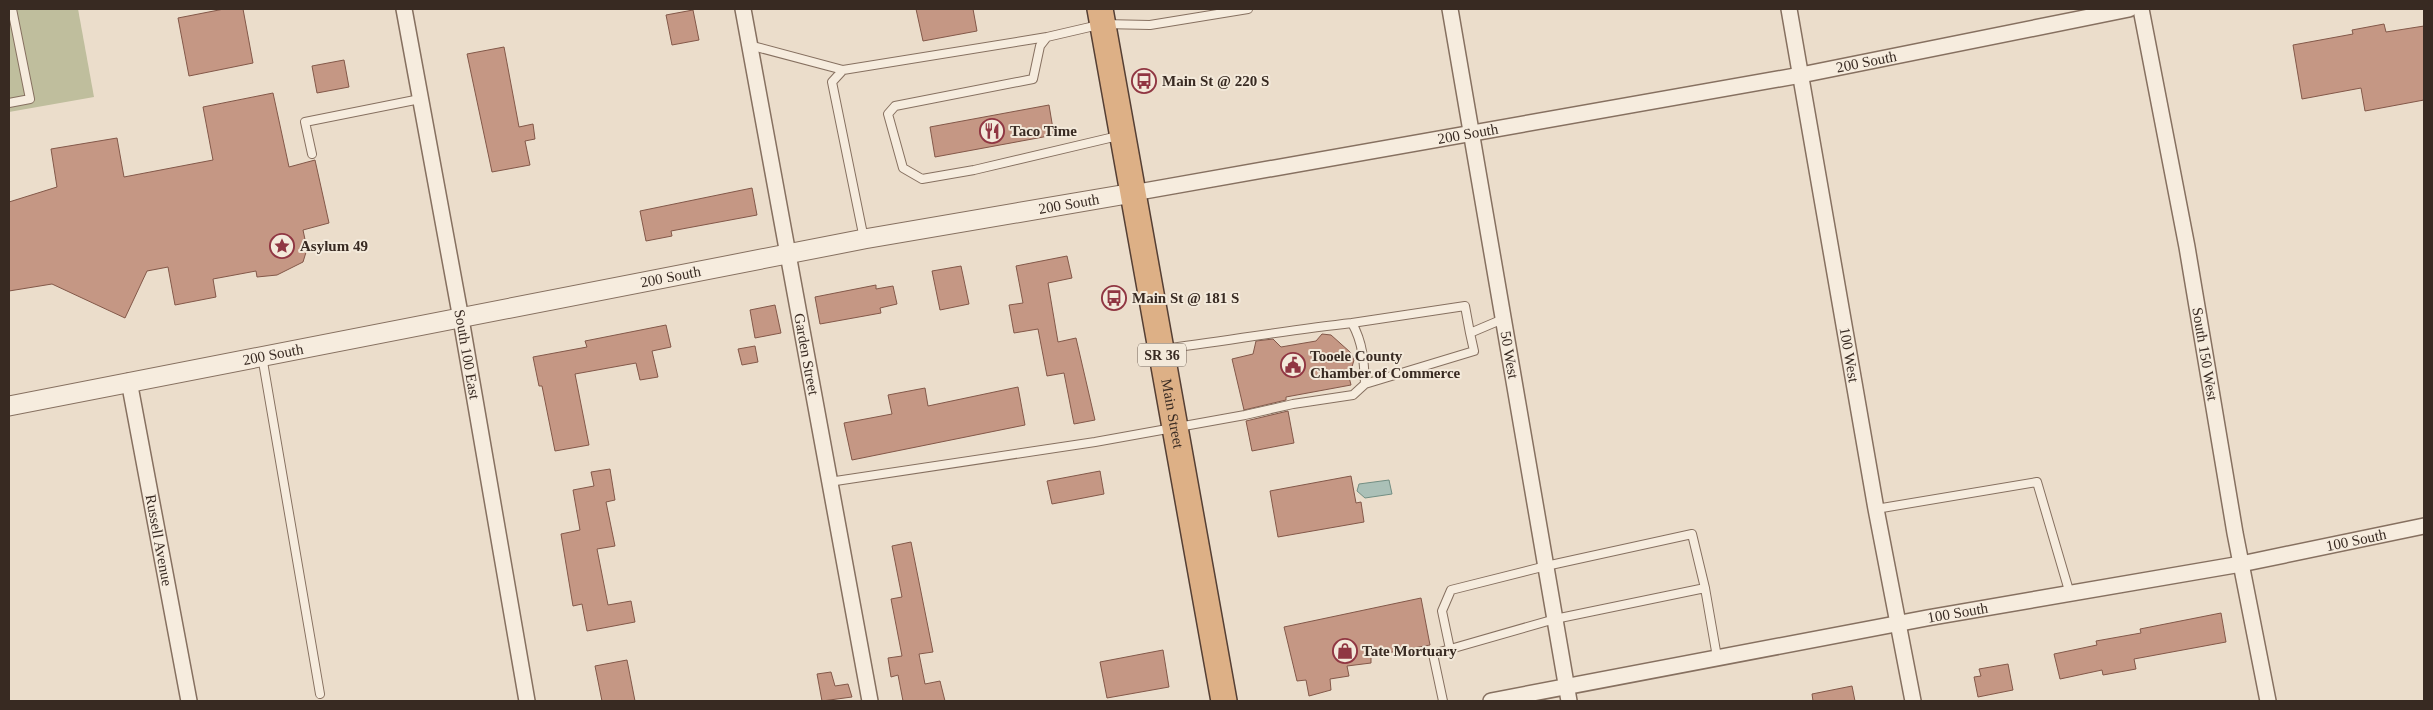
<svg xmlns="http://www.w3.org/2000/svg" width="2433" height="710" font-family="Georgia,serif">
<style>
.cemetery{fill:#bfbe9d}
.water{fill:#abc0b7;stroke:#728e83}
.building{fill:#c59784;stroke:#835849}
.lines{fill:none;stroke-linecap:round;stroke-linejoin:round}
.service-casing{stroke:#867060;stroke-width:10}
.minor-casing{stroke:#867060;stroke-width:18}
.tertiary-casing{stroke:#867060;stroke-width:21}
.trunk-casing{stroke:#553f34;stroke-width:28}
.service{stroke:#f6ecde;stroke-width:8}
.minor{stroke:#f6ecde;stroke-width:15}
.tertiary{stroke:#f6ecde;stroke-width:19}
.trunk{stroke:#ddb086;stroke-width:25}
.labels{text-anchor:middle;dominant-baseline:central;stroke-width:4;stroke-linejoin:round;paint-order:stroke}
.shield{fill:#f3e9da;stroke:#706359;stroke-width:1}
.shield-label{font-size:14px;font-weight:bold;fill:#382a22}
.street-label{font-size:15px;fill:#382a22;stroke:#f3e9da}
.poi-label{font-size:15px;font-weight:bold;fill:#382a22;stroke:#f3e9da;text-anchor:start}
</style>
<rect width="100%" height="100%" fill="#ebddcb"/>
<path class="cemetery" d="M9,9h69l16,88 -85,15z"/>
<path class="water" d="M1389,480l3,14 -27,4 -8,-7 2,-7z"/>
<path class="building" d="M224,9h19l10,54 -64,13 -11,-58z
M916,9h57l4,22 -54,10z
M693,10l6,30 -27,5 -6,-30z
M2384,24l2,8 38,-6v74l-59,11 -4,-23 -59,11 -9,-54 60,-11 -1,-4z
M504,47l15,80 14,-3 2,15 -10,2 5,24 -38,7 -25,-118z
M344,60l5,27 -32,6 -5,-27z
M273,93l16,74 26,-7 14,63 -26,7 4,19 -4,13 -26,13 -20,2 -1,-6 -43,8 3,18 -41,8 -7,-38 -21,4 -22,47 -73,-34 -43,7v-89l48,-15 -6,-38 66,-11 7,39 89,-17 -10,-53z
M1049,105l5,30 -119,22 -5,-30z
M752,188l5,27 -86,16 1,5 -26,5 -6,-30z
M1067,256l5,22 -24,5 10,59 18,-4 19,82 -21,4 -10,-51 -17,3 -9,-47 -24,4 -5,-28 14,-2 -7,-37z
M961,266l8,38 -29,6 -8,-39z
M876,285v4l17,-3 4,18 -17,4 1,5 -61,11 -5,-27z
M775,305l6,28 -26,5 -5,-28z
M666,325l5,22 -19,4 6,26 -18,3 -4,-17 -61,11 14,71 -34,6 -13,-65h-3l-6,-29 54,-10 -2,-6z
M1322,334l9,1 19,17 4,8 -5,17 2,8 -65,12v3l-42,10 -12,-51 21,-5 3,-13 17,-2 8,8 35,-6z
M755,346l3,16 -16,3 -4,-16z
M1018,387l7,38 -173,35 -8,-37 48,-9 -4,-19 37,-7 3,18z
M1288,411l6,32 -42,8 -6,-30z
M610,469l5,31 -9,2 9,44 -18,3 11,56 23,-4 4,21 -48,9 -5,-27 -9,2 -12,-72 19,-4 -7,-40 21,-4 -3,-14z
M1100,471l4,23 -52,10 -5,-23z
M1351,476l5,27 5,-1 3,20 -86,15 -8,-46z
M911,542l22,110 -14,2 6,30 15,-3 5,20h-42l-5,-26 -7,2 -3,-19 14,-2 -11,-57 11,-2 -10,-51z
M1421,598l9,47 -59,11v7l-24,3 2,10 -19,3 1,11 -22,6 -3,-16 -9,1 -13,-54z
M2221,613l5,29 -92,17 2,10 -33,6 -1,-5 -42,9 -6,-25 43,-9 -1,-4 45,-8 -1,-4z
M1163,650l6,37 -62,11 -7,-36z
M627,660l8,41h-33l-7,-35z
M2008,664l5,26 -35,7 -4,-20 7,-1 -2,-7z
M831,672l4,14 13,-2 4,13 -30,4 -5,-27z
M1852,686l3,15h-42l-1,-7z"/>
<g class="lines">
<defs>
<path id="service" d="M749,45l94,25
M9,103l21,-4 -18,-90
M1118,136l-144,34 -52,9 -19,-11 -15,-54 7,-8 138,-27 7,-33 7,-9 56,-13 47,1 98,-16
M312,154l-7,-32 115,-23
M864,239l-32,-157 11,-12 204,-33
M1352,323l113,-17 5,27 33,-14
M262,356l58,338
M1365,384l109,-33 -4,-18
M829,482l266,-40 150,-27 48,-11 60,-9 12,-11c-1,-23 -2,-41 -13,-61 -64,7 -126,18 -189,26
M1876,509l161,-27 33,112
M1450,649l-8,-38 9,-21 95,-24 146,-32 13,54
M1443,701l-10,-47 122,-35 150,-31 12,69"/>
<g id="minor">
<path id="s1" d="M404,9l57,310 66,382"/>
<path id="s2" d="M743,9l127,692"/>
<path id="s3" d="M1450,9l119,692"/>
<path id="s4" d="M1789,9l87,500 37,192"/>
<path id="s5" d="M2141,9l46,238 48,286 33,168"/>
<path id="s6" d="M1133,193l668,-118 328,-66"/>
<path id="s7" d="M129,381l60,320"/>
<path id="s8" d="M1491,701l436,-83 314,-54 183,-38"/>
</g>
<g id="tertiary">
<path id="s9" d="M9,406l855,-167 269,-46"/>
</g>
<g id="trunk">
<path id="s10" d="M1100,9l124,692"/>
</g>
</defs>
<use href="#service" class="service-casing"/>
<use href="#minor" class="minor-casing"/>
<use href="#tertiary" class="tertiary-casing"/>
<use href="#trunk" class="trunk-casing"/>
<use href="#service" class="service"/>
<use href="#minor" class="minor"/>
<use href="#tertiary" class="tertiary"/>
<use href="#trunk" class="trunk"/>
</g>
<defs>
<symbol id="bus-ring" viewBox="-11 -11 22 22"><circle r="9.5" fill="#f3e9da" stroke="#903642" stroke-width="1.5"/><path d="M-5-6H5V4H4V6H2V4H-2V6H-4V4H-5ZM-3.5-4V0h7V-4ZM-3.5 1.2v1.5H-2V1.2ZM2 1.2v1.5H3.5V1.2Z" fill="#903642"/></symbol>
<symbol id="restaurant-ring" viewBox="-11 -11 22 22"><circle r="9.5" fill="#f3e9da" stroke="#903642" stroke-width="1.5"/><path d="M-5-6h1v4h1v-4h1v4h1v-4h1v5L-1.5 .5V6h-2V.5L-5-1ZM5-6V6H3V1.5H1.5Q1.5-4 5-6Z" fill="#903642"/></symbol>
<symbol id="sight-ring" viewBox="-11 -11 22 22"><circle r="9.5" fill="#f3e9da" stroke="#903642" stroke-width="1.5"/><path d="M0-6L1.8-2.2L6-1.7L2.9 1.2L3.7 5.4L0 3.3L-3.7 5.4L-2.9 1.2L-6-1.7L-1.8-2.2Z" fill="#903642"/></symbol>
<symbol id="civic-ring" viewBox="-11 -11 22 22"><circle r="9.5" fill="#f3e9da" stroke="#903642" stroke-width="1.5"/><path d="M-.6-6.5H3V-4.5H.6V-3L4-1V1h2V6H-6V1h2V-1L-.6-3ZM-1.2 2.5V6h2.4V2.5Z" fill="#903642"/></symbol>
<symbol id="shop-ring" viewBox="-11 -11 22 22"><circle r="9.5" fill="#f3e9da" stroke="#903642" stroke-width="1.5"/><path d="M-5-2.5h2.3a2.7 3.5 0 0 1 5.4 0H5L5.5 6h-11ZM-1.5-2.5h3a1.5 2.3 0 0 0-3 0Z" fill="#903642"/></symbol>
</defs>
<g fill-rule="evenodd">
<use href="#bus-ring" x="1130" y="67" width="28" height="28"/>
<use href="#restaurant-ring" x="978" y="117" width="28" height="28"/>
<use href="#sight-ring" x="268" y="232" width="28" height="28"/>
<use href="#bus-ring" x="1100" y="284" width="28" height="28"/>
<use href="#civic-ring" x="1279" y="351" width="28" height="28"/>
<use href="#shop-ring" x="1331" y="637" width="28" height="28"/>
</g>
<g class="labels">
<rect class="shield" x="1138" y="343.5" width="48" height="23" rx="4"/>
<g class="shield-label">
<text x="1162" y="355">SR 36</text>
</g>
<g class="street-label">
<text stroke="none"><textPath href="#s6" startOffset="745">200 South</textPath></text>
<text stroke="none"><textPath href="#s6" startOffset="340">200 South</textPath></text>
<text stroke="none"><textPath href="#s9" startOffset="1079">200 South</textPath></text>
<text stroke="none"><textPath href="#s9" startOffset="674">200 South</textPath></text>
<text stroke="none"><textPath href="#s9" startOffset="269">200 South</textPath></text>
<text stroke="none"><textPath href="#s1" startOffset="351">South 100 East</textPath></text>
<text stroke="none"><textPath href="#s2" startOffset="351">Garden Street</textPath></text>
<text stroke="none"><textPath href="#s3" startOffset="351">50 West</textPath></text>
<text stroke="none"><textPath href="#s4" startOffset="351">100 West</textPath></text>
<text stroke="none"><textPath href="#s5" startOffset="351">South 150 West</textPath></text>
<text stroke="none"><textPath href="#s10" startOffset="411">Main Street</textPath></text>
<text stroke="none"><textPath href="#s8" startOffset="880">100 South</textPath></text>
<text stroke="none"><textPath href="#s7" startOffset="162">Russell Avenue</textPath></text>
<text stroke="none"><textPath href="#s8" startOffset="475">100 South</textPath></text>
</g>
<g class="poi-label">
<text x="1162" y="81">Main St @ 220 S</text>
<text x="1010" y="131">Taco Time</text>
<text x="300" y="246">Asylum 49</text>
<text x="1132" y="298">Main St @ 181 S</text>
<text x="1310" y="356">Tooele County<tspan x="1310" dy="17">Chamber of Commerce</tspan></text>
<text x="1362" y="651">Tate Mortuary</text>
</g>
</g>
<rect width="2433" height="710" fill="none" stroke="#382a22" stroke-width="20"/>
</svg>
